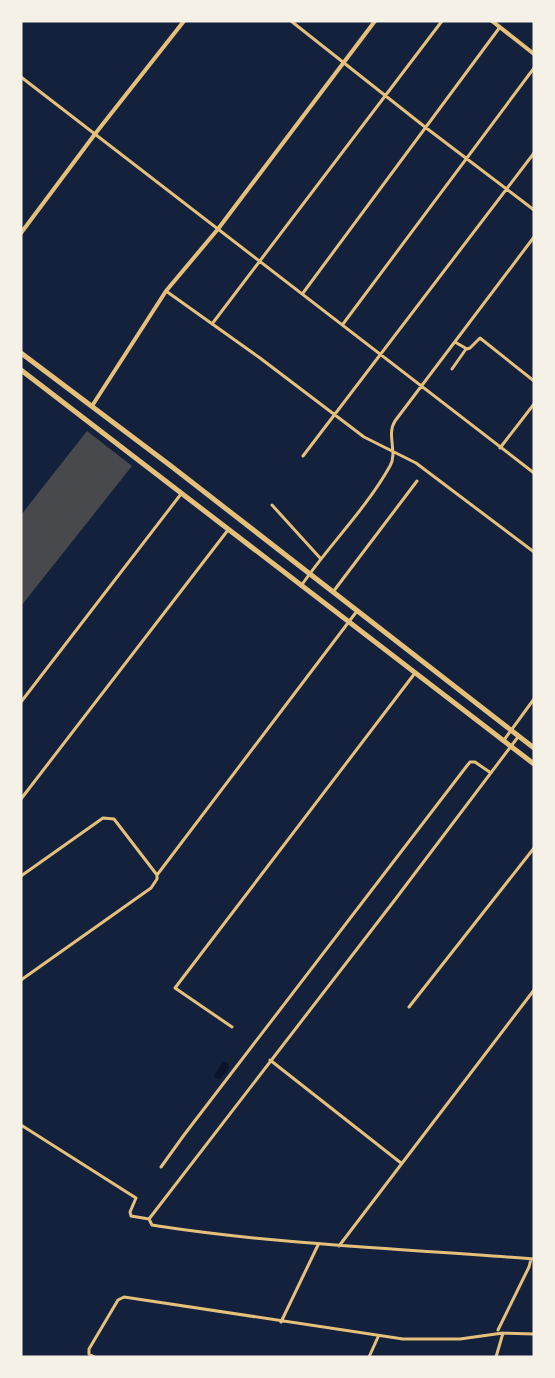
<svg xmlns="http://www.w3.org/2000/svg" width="555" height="1378" font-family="Commissioner,sans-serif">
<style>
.water{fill:#0b132b}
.building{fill:#48494c}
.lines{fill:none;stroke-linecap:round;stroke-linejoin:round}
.minor{stroke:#e5c07b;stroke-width:3}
.tertiary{stroke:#e5c07b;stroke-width:4}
.trunk{stroke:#e5c07b;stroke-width:5}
</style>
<rect width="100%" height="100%" fill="#14213d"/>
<path class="water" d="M223,1061l5,2 1,5 -9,11h-3l-3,-3z"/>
<path class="building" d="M87,431l45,35 -111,140v-91z"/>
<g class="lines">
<path class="minor" d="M291,21l134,106 109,83
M21,77l513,396
M166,291l94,67 104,79 52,26 118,89
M303,293l197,-266
M212,324l230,-303
M343,324l191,-256
M455,342l12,7 3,-1 10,-10 54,43
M452,369l14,-20
M500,448l34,-44
M303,456l231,-303
M272,505l49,54
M301,586c28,-41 65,-77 89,-120 8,-14 -4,-31 5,-45l139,-184
M333,592l84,-111
M21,702l160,-208
M504,740l30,-41
M21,799l207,-269
M21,876l82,-58 11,1 43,56
M21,980l130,-92 6,-9v-4l200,-264
M409,1007l125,-159
M232,1027l-57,-39 240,-315
M270,1060l131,103
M21,1125l115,73 -6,14 1,4 18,3 3,6 6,1c125,19 250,23 376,33
M161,1167l23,-32 282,-368 4,-5h5l16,11
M149,1219l245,-318 124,-164
M339,1246l195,-256
M281,1322l37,-77
M498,1330l31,-63 2,-8
M94,1357l-5,-3v-5l29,-49 6,-3 279,42h57l43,-6 31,1
M369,1357l9,-20
M496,1357l7,-24"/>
<path class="tertiary" d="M492,21l42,33
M21,233l74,-99 89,-113
M92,406l74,-115 52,-62 157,-208"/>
<path class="trunk" d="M21,353l150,113 363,282
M21,370l513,394"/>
</g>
<rect width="555" height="1378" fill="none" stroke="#f6f1e7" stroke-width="45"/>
</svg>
